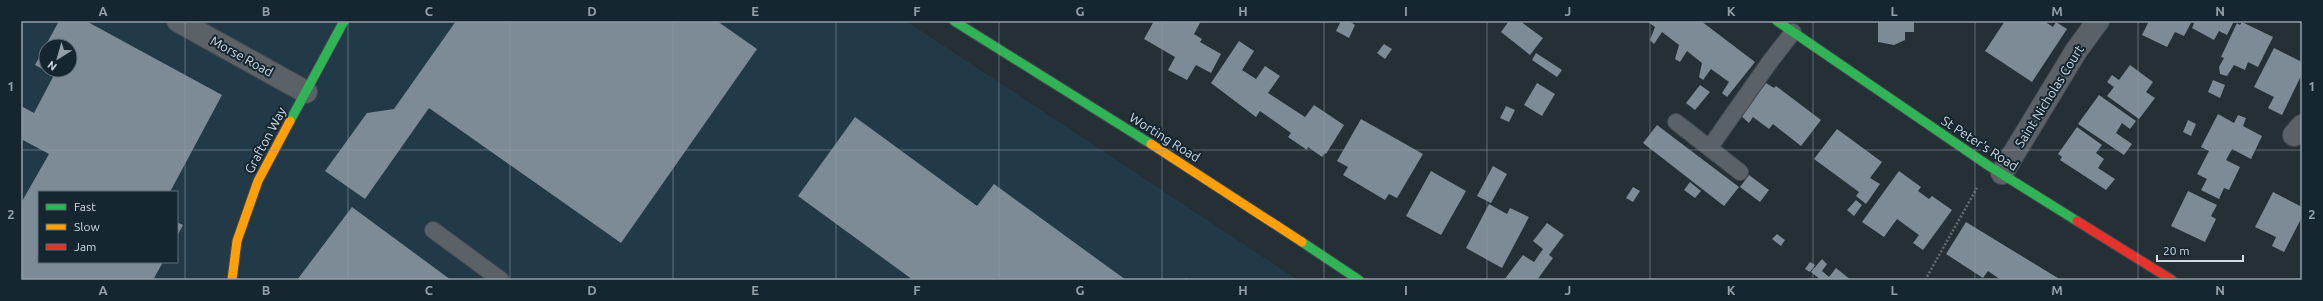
<svg xmlns="http://www.w3.org/2000/svg" width="2323" height="301" font-family="Ubuntu,sans-serif">
<style>
.built{fill:#223947;fill-rule:evenodd}
.building{fill:#7c8b95;fill-rule:evenodd}
.lines{fill:none;stroke-linecap:round;stroke-linejoin:round}
.lane-casing{stroke:#424a50;stroke-width:18}
.street-casing{stroke:#424a50;stroke-width:24}
.fast-casing{stroke:#424a50;stroke-width:11}
.slow-casing{stroke:#424a50;stroke-width:11}
.jam-casing{stroke:#424a50;stroke-width:11}
.path{stroke:#656b71;stroke-width:2.5;stroke-dasharray:2 2;stroke-linecap:butt}
.lane{stroke:#5b6267;stroke-width:16}
.street{stroke:#5b6267;stroke-width:22}
.fast{stroke:#30b455;stroke-width:9}
.slow{stroke:#ff9f0a;stroke-width:9}
.jam{stroke:#e5322d;stroke-width:9}
.grid{fill:none;stroke:#959fa7;stroke-width:1;stroke-opacity:0.55}
.labels{text-anchor:middle;dominant-baseline:central;stroke-width:4;stroke-linejoin:round;paint-order:stroke}
.street-label{font-size:13px;fill:#d2dce4;stroke:#152631}
.neatline{fill:none;stroke:#959fa7;stroke-width:1.5}
.grid-label{font-size:13px;text-anchor:middle;font-weight:bold;fill:#959fa7}
</style>
<rect width="100%" height="100%" fill="#252f36"/>
<path class="built" d="M21,21h885l392,259h-1277zM46,46h24v24h-24zM39,192h138v70h-138z"/>
<path class="building" d="M59,21h27l136,74 -52,97h-131v70h124l-10,18h-132v-77l28,-49 -28,-15v-33l13,7 20,-38 -19,-10zM46,46h24v24h-24z
M456,21h261l40,28 -136,194 -192,-135 -64,91 -40,-28 42,-58 27,-4z
M1154,21h47l-7,13 8,5 -2,3 21,12 -10,19 -15,-8 -9,15 -19,-10 7,-13 -31,-18z
M1341,21h8l6,4 -6,13 -13,-7z
M1509,21h11l23,17 -13,17 -29,-23z
M1647,21h54l54,41 -28,35 -5,-4 7,-11 -18,-13 -8,11 -4,-3 3,-14 -15,-12 -7,11 -5,-3 4,-14 -17,-13 -8,12 -4,-4 5,-13z
M1878,21h36v11h-9v8l-11,5 -16,-3z
M2005,21h39l9,6 3,-5 11,7 -35,53 -47,-31z
M2149,21h43l-8,15 -9,-4 -8,15 -25,-12z
M2195,21h39l-7,14 -8,-4 -5,9 -22,-12z
M2242,22l31,15 -15,30 -10,-5 -3,8 -11,-5 -7,11 -7,-2 -1,-7 5,-9 -3,-1 16,-34 3,2z
M1239,41l15,10 -12,19 14,9 9,-13 15,10 -12,17 37,24 9,-12 30,20 -18,29 -1,-1 -3,4 -14,-10 -1,3 -19,-13 3,-4 -31,-22 -4,6 -45,-34z
M1384,44l8,5 -7,10 -8,-6z
M2274,48l28,14v12l-20,41 -14,-7 6,-11 -20,-10z
M1536,53l26,17 -5,7 -25,-17z
M2130,65l23,17 -7,10 9,6 -16,21 -32,-23 7,-9 -7,-5 5,-7 7,5z
M2213,80l12,5 -5,13 -12,-6z
M1537,83l18,11 -13,22 -18,-11z
M1766,83l8,5 2,-2 45,34 -20,26 -28,-22 -4,5 -16,-12 -4,6 -8,-7z
M1700,85l10,7 -15,18 -9,-7z
M2099,95l37,26 -6,8 -8,-6 -6,10 16,11 -8,11 -46,-31z
M1506,106l9,4 -6,12 -9,-4z
M2218,114l16,9 4,-8 8,3 -3,8 19,10 -11,23 -19,-10 -6,11 14,7 -11,23 -5,-2 -5,11 -18,-9 6,-11 -10,-5 12,-23 -8,-4z
M855,117l122,89 17,-22 132,96h-213l-115,-84z
M1361,119l62,35 -26,44 -8,-4 -4,6 -42,-25 5,-8 -11,-6z
M2188,120l8,4 -5,12 -8,-4z
M1657,125l82,62 -15,19 -81,-63z
M2077,127l25,18 -6,8 8,6 -6,9 17,11 -9,11 -46,-30 2,-3 -4,-3z
M1837,129l45,33 -12,16 10,6 -14,20 -10,-8 3,-4 -45,-33z
M1493,166l14,8 -16,29 -14,-7z
M1431,171l35,20 -25,44 -35,-19z
M1899,171l22,16 -3,4 11,8 3,-3 20,14 -29,40 -10,-7 6,-8 -22,-16 -13,18 -22,-15z
M1749,175l20,15 -9,12 -20,-15z
M1690,182l11,9 -6,7 -11,-8z
M1633,187l7,4 -7,11 -7,-4z
M2188,191l29,14 -6,11 5,3 -11,23 -34,-16z
M2273,192l29,15v10l-18,35 -12,-6 4,-9 -21,-10z
M1856,200l6,5 -8,11 -7,-6z
M1489,204l18,10 3,-6 19,9 -27,51 -36,-20z
M352,207l99,73h-154z
M177,222l6,3 -6,11z
M1966,222l95,58h-60l-13,-9 -5,7 -37,-24z
M1547,223l17,12 -15,20 4,3 -16,22h-33l19,-25 11,7 9,-13 -10,-8z
M1777,234l8,6 -4,6 -9,-7z
M1822,259l5,5 -5,7 7,6 7,-9 15,12h-30l-10,-8z
M1810,262l5,3 -5,7 -5,-3z"/>
<g class="lines">
<defs>
<path id="lane" d="M1676,122l64,50
M1710,147l59,-84 24,-31
M433,230l68,50"/>
<path id="street" d="M178,21l128,71
M2294,135l8,-9
M2002,173l74,-122 22,-30"/>
<path id="fast" d="M954,21l197,123
M1777,21l212,145 88,55
M290,121l54,-100
M1302,242l57,38"/>
<path id="slow" d="M1151,144l151,98
M232,280l5,-39 21,-60 32,-60"/>
<path id="jam" d="M2077,221l95,59"/>
</defs>
<use href="#lane" class="lane-casing"/>
<use href="#street" class="street-casing"/>
<use href="#fast" class="fast-casing"/>
<use href="#slow" class="slow-casing"/>
<use href="#jam" class="jam-casing"/>
<path class="path" d="M1186,280l2,-3
M1925,280l52,-92"/>
<use href="#lane" class="lane"/>
<use href="#street" class="street"/>
<use href="#fast" class="fast"/>
<use href="#slow" class="slow"/>
<use href="#jam" class="jam"/>
</g>
<path class="grid" d="M185,21v259M348,21v259M510,21v259M673,21v259M836,21v259M999,21v259M1162,21v259M1324,21v259M1487,21v259M1650,21v259M1813,21v259M1975,21v259M2138,21v259M21,150h2281"/>
<g class="labels">
<g class="street-label">
<text transform="translate(242 56) rotate(29)">Morse Road</text>
<text transform="translate(2049 96) rotate(-58)">Saint Nicholas Court</text>
<text transform="translate(1165 137) rotate(32)">Worting Road</text>
<text transform="translate(265 140) rotate(-62)">Grafton Way</text>
<text transform="translate(1980 143) rotate(33)">St Peter's Road</text>
</g>
</g>
<rect width="2323" height="301" fill="none" stroke="#152631" stroke-width="44"/>
<rect x="38" y="191" width="140" height="72" fill="#152631" stroke="#616f79"/>
<rect x="46" y="204" width="20" height="6" fill="#30b455" stroke="#616f79"/>
<text x="74" y="211" font-size="12" fill="#d2dce4">Fast</text>
<rect x="46" y="224" width="20" height="6" fill="#ff9f0a" stroke="#616f79"/>
<text x="74" y="231" font-size="12" fill="#d2dce4">Slow</text>
<rect x="46" y="244" width="20" height="6" fill="#e5322d" stroke="#616f79"/>
<text x="74" y="251" font-size="12" fill="#d2dce4">Jam</text>
<g transform="translate(58 58) rotate(217)"><circle r="19" fill="#152631" stroke="#616f79"/>
<path d="M0-3L7 15L0 10L-7 15Z" fill="#959fa7"/>
<text y="-6" font-size="11" font-weight="bold" text-anchor="middle" fill="#d2dce4">N</text>
</g>
<path d="M2157 255v6h86v-6" fill="none" stroke="#d2dce4" stroke-width="2"/>
<text x="2163" y="255" font-size="12" fill="#d2dce4" stroke="#152631" stroke-width="3" paint-order="stroke">20 m</text>
<rect x="22" y="22" width="2279" height="257" class="neatline"/>
<g class="grid-label">
<text x="103" y="16">A</text>
<text x="266" y="16">B</text>
<text x="429" y="16">C</text>
<text x="592" y="16">D</text>
<text x="755" y="16">E</text>
<text x="917" y="16">F</text>
<text x="1080" y="16">G</text>
<text x="1243" y="16">H</text>
<text x="1406" y="16">I</text>
<text x="1568" y="16">J</text>
<text x="1731" y="16">K</text>
<text x="1894" y="16">L</text>
<text x="2057" y="16">M</text>
<text x="2220" y="16">N</text>
<text x="11" y="91">1</text>
<text x="2312" y="91">1</text>
<text x="11" y="219">2</text>
<text x="2312" y="219">2</text>
<text x="103" y="295">A</text>
<text x="266" y="295">B</text>
<text x="429" y="295">C</text>
<text x="592" y="295">D</text>
<text x="755" y="295">E</text>
<text x="917" y="295">F</text>
<text x="1080" y="295">G</text>
<text x="1243" y="295">H</text>
<text x="1406" y="295">I</text>
<text x="1568" y="295">J</text>
<text x="1731" y="295">K</text>
<text x="1894" y="295">L</text>
<text x="2057" y="295">M</text>
<text x="2220" y="295">N</text>
</g>
</svg>
